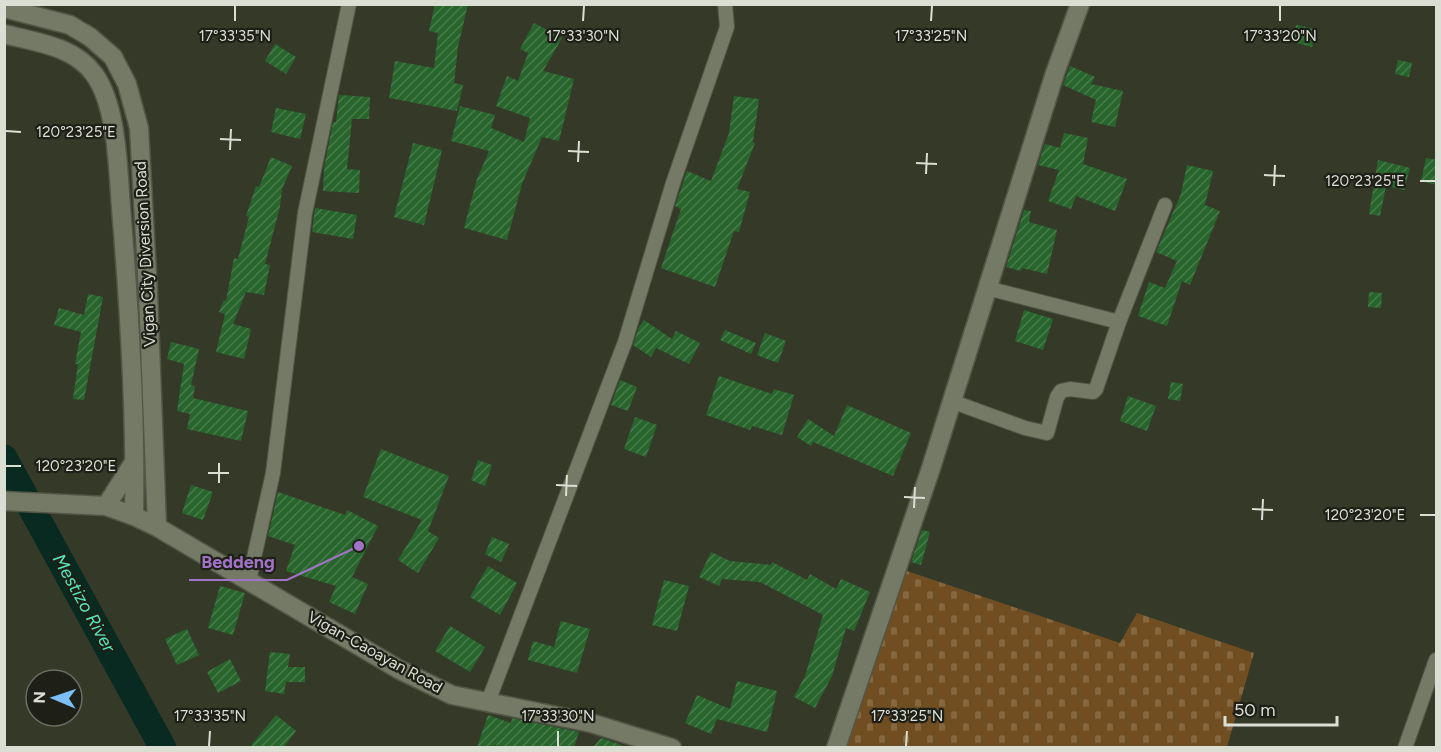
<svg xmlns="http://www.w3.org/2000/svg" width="1441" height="752" font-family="Figtree,sans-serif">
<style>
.cemetery{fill:url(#cemetery-stones)}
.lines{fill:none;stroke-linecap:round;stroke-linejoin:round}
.river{stroke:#082a20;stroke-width:27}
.building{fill:url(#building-hatch)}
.street-casing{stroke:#525647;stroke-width:16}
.secondary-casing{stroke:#525647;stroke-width:21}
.street{stroke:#747a66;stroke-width:14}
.secondary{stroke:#747a66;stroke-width:18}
.ticks{fill:none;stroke:#dbded3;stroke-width:2}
.labels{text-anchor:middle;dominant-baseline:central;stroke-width:4.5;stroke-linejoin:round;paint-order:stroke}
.street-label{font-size:16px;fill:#dbded3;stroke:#1e2018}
.water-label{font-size:18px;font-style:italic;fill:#57e7bc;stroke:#1e2018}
.ticks-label{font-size:15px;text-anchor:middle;fill:#dbded3;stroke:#1e2018;stroke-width:4.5;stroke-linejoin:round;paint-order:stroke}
.leader{fill:none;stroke:#a173c7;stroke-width:2}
.callout-dot{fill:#a173c7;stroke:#1e2018;stroke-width:2}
.callout-label{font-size:18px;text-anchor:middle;font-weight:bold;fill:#a173c7;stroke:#1e2018;stroke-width:4.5;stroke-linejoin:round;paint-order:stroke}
</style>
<defs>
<pattern id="cemetery-stones" width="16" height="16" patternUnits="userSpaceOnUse" patternTransform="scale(1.5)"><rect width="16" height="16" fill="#714e21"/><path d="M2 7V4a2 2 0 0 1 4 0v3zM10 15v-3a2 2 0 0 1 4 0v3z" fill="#856740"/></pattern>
<pattern id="building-hatch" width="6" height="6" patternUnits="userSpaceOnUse" patternTransform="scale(1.5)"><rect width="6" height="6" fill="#28652d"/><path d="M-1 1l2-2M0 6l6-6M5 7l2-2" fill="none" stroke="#477b4b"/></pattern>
</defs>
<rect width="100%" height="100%" fill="#353a28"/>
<path class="cemetery" d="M901,569l219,74 17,-30 117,40 -27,94 -383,1z"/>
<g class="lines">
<path class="river" d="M4,458l159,290"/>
</g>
<path class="building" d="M435,4h33l-10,43 -4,36 9,2 -6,26 -68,-13 6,-37 39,7 4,-35 -9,-2z
M534,23l28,15 -19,33 31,8 -15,62 -17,-4 -20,47 -15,56 -43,-12 13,-49 12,-28 -38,-10 9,-35 35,9 -4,13 33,14 6,-24 -34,-12 11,-30 11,5 10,-28 -8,-4z
M1296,25l20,4 -4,18 -19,-5z
M275,44l21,13 -10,17 -21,-13z
M1398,60l14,3 -3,14 -14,-3z
M1070,66l25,11 -4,7 32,7 -8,36 -24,-5 5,-22 -33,-15z
M339,95l31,2 -1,22h-17l-5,50 13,1 -1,23 -36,-2 1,-23 9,-46h3z
M734,96l25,3 -6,43 2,1 -18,46 13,3 -11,40 -5,-1 -19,56 -54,-19 20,-59 -6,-3 12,-35 24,10 18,-48z
M276,108l30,6 -6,25 -29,-7z
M1064,133l24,5 -5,26 44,15 -12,32 -39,-15 -5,13 -23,-8 11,-31 -21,-5 7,-21 15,4z
M413,143l29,7 -18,75 -30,-8z
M271,157l21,9 -10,23 -2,18 -15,57 5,1 -6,30 -18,-3 -13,32 18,5 -7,30 -28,-7 9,-38 -6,-2 5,-12 2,1 8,-43 4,1 11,-42 -3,-1 10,-30 3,1z
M1426,158l11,2v25l-16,-4z
M1378,160l32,8 -6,22 -18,-4 -6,30 -11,-2z
M1187,165l26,6 -8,34 15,6 -30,74 -8,-4 -15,45 -29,-10 11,-34 16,6 12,-27 -21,-9 25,-58z
M315,208l42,7 -4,24 -41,-7z
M1024,210l7,1 -2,11 28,8 -10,44 -25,-6 -1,3 -15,-4z
M1369,292l13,1 -1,15 -13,-1z
M88,294l15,3 -19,103 -11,-1 5,-35h-3l6,-32 -27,-7 5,-17 25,7z
M1024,310l29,9 -10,31 -28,-9z
M644,320l28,19 4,-8 24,12 -11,21 -33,-16 -5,9 -18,-12 6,-18z
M725,330l31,13 -5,11 -31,-14z
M765,333l21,8 -8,22 -21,-8z
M171,342l28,7 -8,36 4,1 -2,12 55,13 -7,30 -54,-12 3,-15 -13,-3 7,-47 -17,-5z
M719,376l53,18 2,-5 20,6 -12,40 -30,-9 -2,4 -44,-15z
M620,380l17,7 -9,24 -17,-6z
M1171,382l12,2 -3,17 -12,-2z
M1128,396l28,10 -9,25 -27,-10z
M847,405l64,28 -18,43 -80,-34 -2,4 -14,-9 11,-18 26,17z
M635,417l22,8 -11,32 -22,-8z
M381,449l68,27 -21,55 11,7 -21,35 -20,-13 24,-40 -59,-23z
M478,460l14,5 -7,21 -14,-6z
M191,485l22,7 -10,28 -21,-7z
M278,492l67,23 2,-5 31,16 -26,51 16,7 -13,30 -26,-12 7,-16 -50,-15 9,-26 -27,-9z
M922,530l8,2 -9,33 -10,-3z
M492,537l17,7 -8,18 -16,-8z
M711,552l19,9 41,4 1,-3 35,18 3,-6 26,15 5,-10 29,13 -16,39 -8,-3 -14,48 -17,32 -21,-11 11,-21 18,-61 -63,-33 -38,-3 -3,7 -20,-9z
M488,566l29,17 -17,32 -30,-18z
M664,580l25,6 -12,45 -25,-6z
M220,586l25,7 -12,42 -25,-7z
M561,621l29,8 -13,44 -49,-13 5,-19 21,6z
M450,626l35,21 -15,25 -35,-21z
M187,629l12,26 -22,10 -12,-26z
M270,652l20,2 -2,13h17v15h-19l-2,12 -19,-3z
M230,659l11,22 -23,12 -11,-21z
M737,681l40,10 -10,41 -50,-13 -6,15 -26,-11 12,-28 33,14z
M276,715l20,16 -12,16h-34z
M488,715l23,8 1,-5 67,14 -5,15h-68l-12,-2v2h-17z
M601,738l18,6 5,3h-31z"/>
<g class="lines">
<defs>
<path id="street" d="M987,288l132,34
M951,401l74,27 22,5 10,-36 4,-6 9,-2 23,3 3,-3 23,-67 46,-117
M249,580l24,-107 32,-260 44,-209
M488,702l137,-360 48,-159 54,-156 -2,-23
M1405,748l31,-88"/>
<path id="secondary" d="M4,8l66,17 20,12 23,20 14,27 12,44 9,164 9,235
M4,34c31,8 70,12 90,40 25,34 24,104 28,146 8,98 14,197 12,296
M4,501l102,5 28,10 23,11 243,143 52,25 139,28 81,25
M106,506l28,-44
M836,748l95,-280 124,-395 25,-69"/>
</defs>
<use href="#street" class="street-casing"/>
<use href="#secondary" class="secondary-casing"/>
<use href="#street" class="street"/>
<use href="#secondary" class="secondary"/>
</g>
<path class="ticks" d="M235,21v-15M583,21l1,-15M931,21l1,-15M1280,21v-15M6,131l15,1M220,139l21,1M230,150l1,-21M568,151l21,1M578,162l1,-21M916,163l21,1M926,174l1,-21M1264,175l21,1M1420,181h15M1274,186l1,-21M6,466h15M208,473h21M219,483v-20M556,485l21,1M566,496l1,-21M904,497l21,1M914,508l1,-21M1252,509l21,1M1420,515h15M1262,520l1,-21M209,746l1,-15M558,746v-15M906,746l1,-15"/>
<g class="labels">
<g class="street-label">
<text transform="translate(145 254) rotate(-93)">Vigan City Diversion Road</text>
<text transform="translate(375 652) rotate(29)">Vigan-Caoayan Road</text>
</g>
<g class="water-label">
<text transform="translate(84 603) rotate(61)">Mestizo River</text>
</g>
</g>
<g class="ticks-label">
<text x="235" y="41">17°33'35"N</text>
<text x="583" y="41">17°33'30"N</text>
<text x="931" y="41">17°33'25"N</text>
<text x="1280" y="41">17°33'20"N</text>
<text x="76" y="137">120°23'25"E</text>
<text x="1365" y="186">120°23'25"E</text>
<text x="76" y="471">120°23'20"E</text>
<text x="1365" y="520">120°23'20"E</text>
<text x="210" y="721">17°33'35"N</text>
<text x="558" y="721">17°33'30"N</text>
<text x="907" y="721">17°33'25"N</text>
</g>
<path class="leader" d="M359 546L287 580H189"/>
<circle class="callout-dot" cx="359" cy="546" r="6"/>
<g class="callout-label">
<text x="238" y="568">Beddeng</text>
</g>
<rect width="1441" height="752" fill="none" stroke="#dbded3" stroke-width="12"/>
<g transform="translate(54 698) rotate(272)"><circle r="28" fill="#1e2018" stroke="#6a6c63" stroke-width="1.5"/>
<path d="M0-4.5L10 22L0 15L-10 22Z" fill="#7bbef8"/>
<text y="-9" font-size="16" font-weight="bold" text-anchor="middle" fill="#dbded3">N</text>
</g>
<path d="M1225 716v9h112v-9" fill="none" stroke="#dbded3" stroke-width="3"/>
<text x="1234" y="716" font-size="18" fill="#dbded3" stroke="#1e2018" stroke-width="4.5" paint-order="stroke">50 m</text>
</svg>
